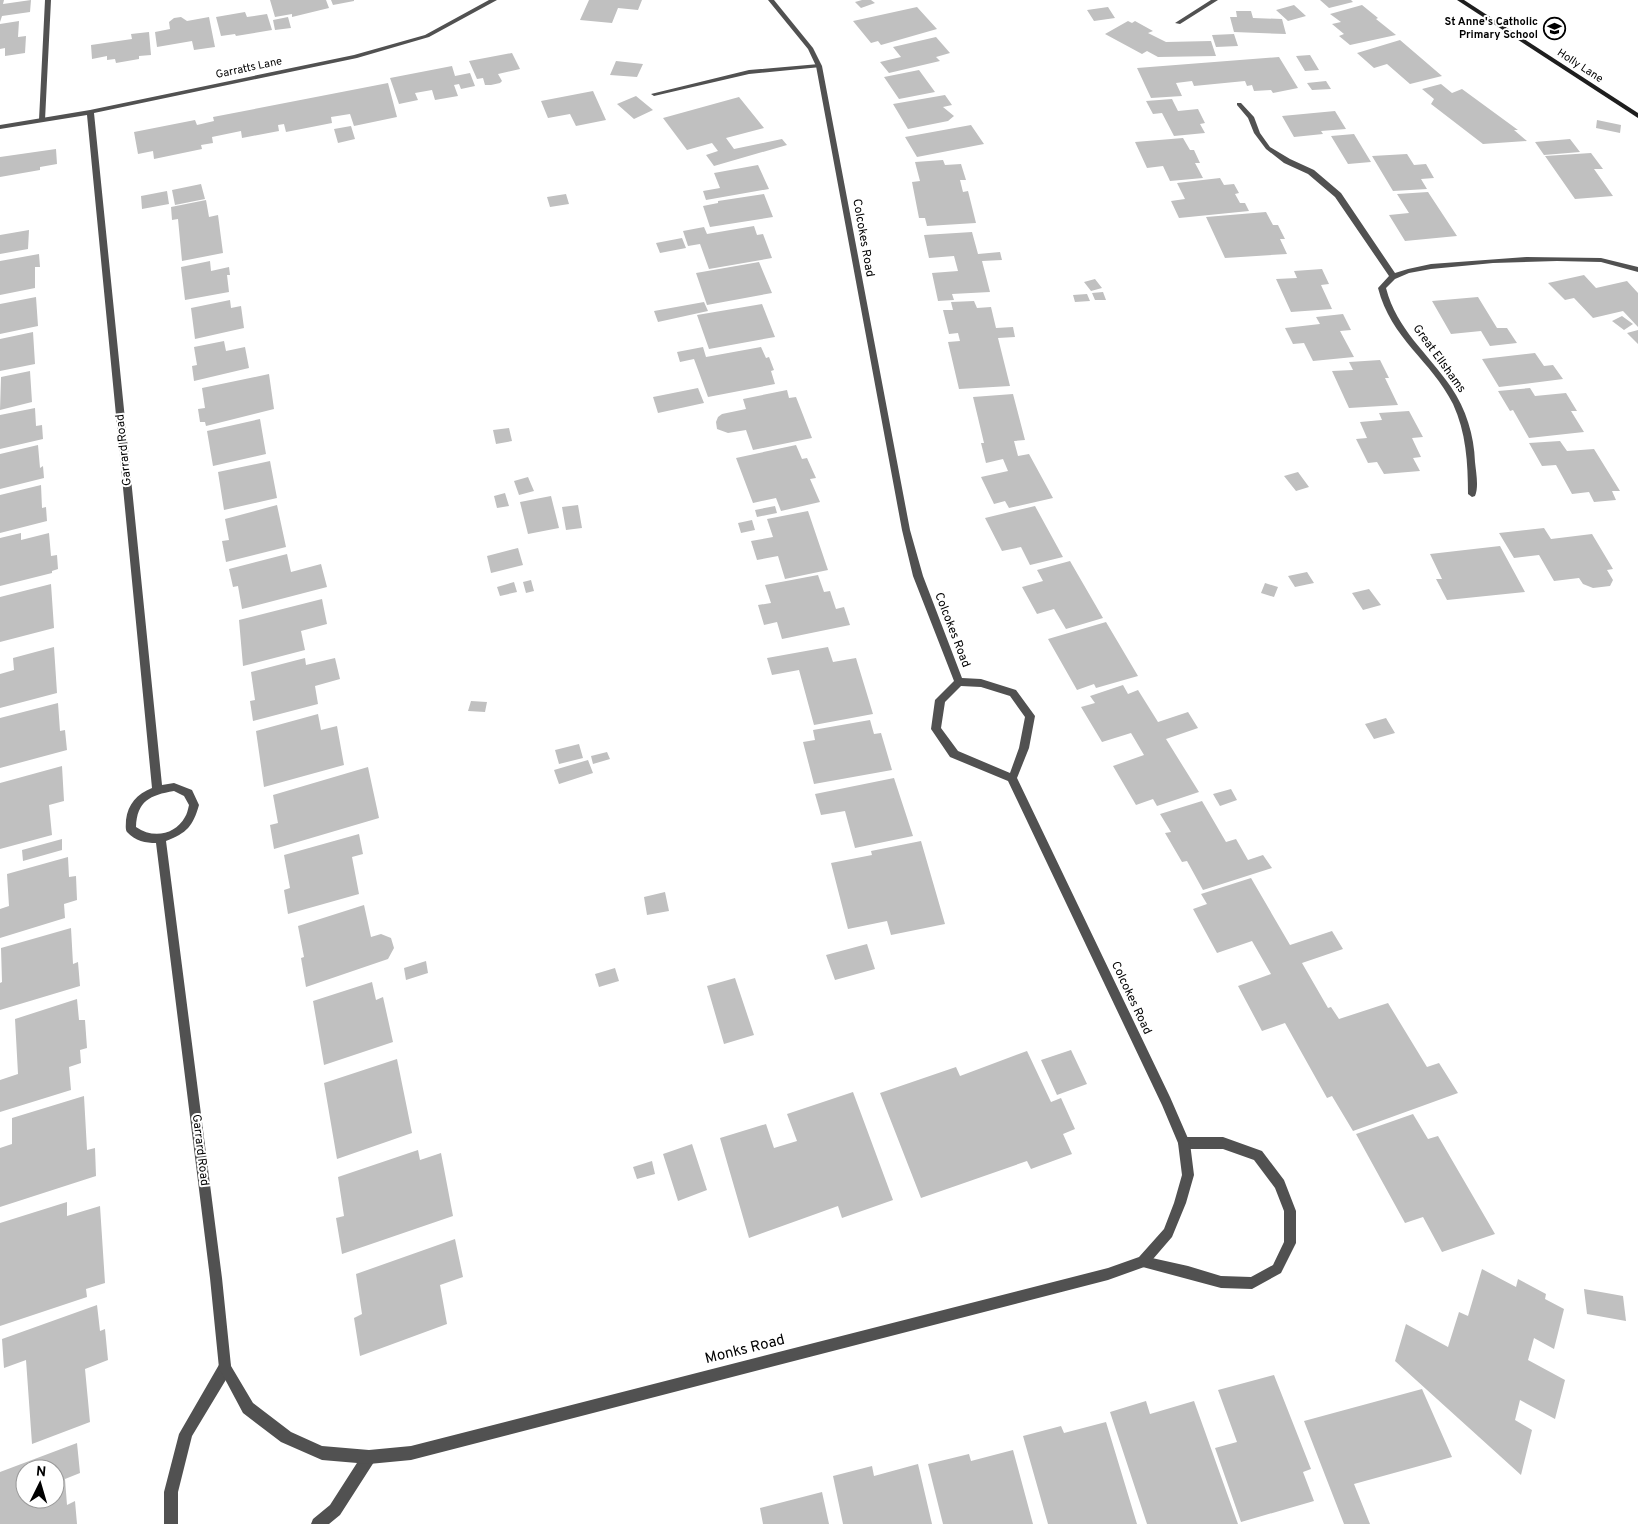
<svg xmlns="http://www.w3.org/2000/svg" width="1638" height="1524" font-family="Overpass,sans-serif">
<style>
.building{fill:#c0c0c0;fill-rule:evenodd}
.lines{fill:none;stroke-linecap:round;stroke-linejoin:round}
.lane{fill:#515151;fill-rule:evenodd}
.street{fill:#515151;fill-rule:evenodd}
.secondary{fill:#1e1e1e;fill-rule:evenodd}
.labels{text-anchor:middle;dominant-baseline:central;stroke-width:4;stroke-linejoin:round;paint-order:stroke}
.far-poi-label{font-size:11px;font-weight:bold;fill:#000;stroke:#fff;text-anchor:end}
.far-street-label{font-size:11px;fill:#000;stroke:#fff}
.street-label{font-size:12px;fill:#000;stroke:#fff}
.near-street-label{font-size:15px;fill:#000;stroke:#fff}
</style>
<rect width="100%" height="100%" fill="#fff"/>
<path class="building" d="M0,0h4l-1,4 28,-4 -1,12 -28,4 -2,6z
M270,0h56l3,8 -37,9v-3l-17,3z
M331,0h23v1l-21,4z
M589,0h53l-4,10 -20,-2 -6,15 -32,-3z
M862,0h9l4,3 -14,5 -6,-6z
M1320,0h31l2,2 -24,6z
M1294,5l12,11 -18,5 -12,-11z
M1362,5l16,13 -2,1 20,16 -46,10 -11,-9 5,-2 -12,-10 9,-2 -11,-8z
M917,7l20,22 -56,16 -3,-4 -7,2 -18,-22z
M1108,7l7,11 -21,3 -7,-11z
M1236,11h15l2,7 29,1 4,15 -52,-2 -4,-15h7z
M245,12l2,5 20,-3 5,16 -36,6 -1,-2 -14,2 -5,-19z
M181,17l6,4 22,-4 6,30 -21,3 -2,-9 -35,6 -2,-15 15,-3 -1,-7 5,-4z
M288,17l3,11 -16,2 -2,-10z
M19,21l-1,16 8,-1 -1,17 -20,3v-8l-5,1v-25z
M1128,21l4,2 3,-2 18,10 -5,2 18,9 45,-1 5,15 -58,1 -11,-6 -5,3 -37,-20z
M149,32l2,23 -12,1v3l-23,4 -1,-4 -8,1v-4l-15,3 -1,-14 41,-6 -1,-5z
M1234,34l4,12 -22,1 -4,-12z
M936,37l14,16 -14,4 4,4 -51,12 -9,-11 21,-5 -8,-10z
M1400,40l42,36 -32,8 -23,-20 -13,4 -17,-15z
M512,53l8,16 -22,5 4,7 -2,2 -9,2h-6l-2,-7 -6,1 -8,-18z
M1310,55l9,15 -14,1 -9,-15z
M1279,57l19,31 -25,5 -2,-3 -17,1 -2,-6 -5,1 -2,-5 -51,5 -2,-5 -16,2 6,13 -31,2 -14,-30z
M616,61l27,3 -6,13 -27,-2z
M452,66l3,10 15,-3 5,13 -14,3 -2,-5 -5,1 4,11 -23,4 -3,-10 -17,3 3,7 -19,4 -9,-26z
M919,70l16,22 -36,7 -15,-22z
M1326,81l5,8 -19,1 -5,-7z
M388,83l9,34 -43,9 -4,-12 -19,3 1,6 -46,9 -2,-8 -6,1 1,6 -37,7 -1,-7 -29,6 1,6 -12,2 1,4 -48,10 -1,-8 -15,3 -4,-22 61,-12 2,5 17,-4 -1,-4z
M1441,84l11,9 10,-4 56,41h-4l13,11 -44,3 -52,-40 3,-5 -12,-10z
M593,91l13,29 -30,6 -6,-12 -22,4 -7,-17z
M945,95l7,10 -9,2 11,9 -6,5 -40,8 -15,-25z
M636,96l17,14 -19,9 -17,-15z
M739,97l25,31 -38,10 8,11 48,-10 5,6 -73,21 -8,-11 12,-4 -6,-8 -25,7 -24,-32z
M1172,99l6,12 20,-2 7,14 -5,1 5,9 -31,3 -12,-23 -9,1 -7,-13z
M1335,111l11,18 -25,2 2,3 -29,3 -12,-21z
M1597,120l24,5 -1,8 -24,-5z
M971,125l13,19 -67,13 -12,-20z
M351,126l4,13 -17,4 -4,-14z
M1354,134l17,28 -23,2 -17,-28z
M1183,138l7,12h4l6,13h-5l8,15 -33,3 -7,-15 -16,2 -12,-26z
M1570,139l10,13 -36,3 -9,-13z
M56,149l1,15 -17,3v3l-40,7v-20z
M1591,153l12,16h-9l19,27 -38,3 -30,-43z
M1407,154l7,11 12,-1 8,14 -13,1 6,10 -34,2 -21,-35z
M943,160l2,5 16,-1 5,16h-6l3,12 5,-1 8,32 -49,3 -2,-8h-6l-7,-36 8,-1 -5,-19z
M758,165l11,24 -63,11 -3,-9 17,-3 -6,-15z
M1220,178l4,7 10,-1 5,9 -4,1 5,9h5l4,8 -70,7 -8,-17 14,-2 -8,-16z
M201,184l4,15 -30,6 -3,-15z
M167,191l2,13 -27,5 -1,-13z
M1428,192l29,44 -52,5 -16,-26 20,-2 -12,-19z
M566,194l3,10 -19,3 -3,-10z
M764,194l9,23 -63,10 -7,-21 15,-3v-2z
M206,200l3,17 9,-2 5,38 -41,8 -4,-42 -6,1 -1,-13z
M1266,212l7,13h5l7,14h-5l7,15 -62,4 -19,-41z
M754,226l3,9 6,-1 9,24 -63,11 -9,-25 -12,2 -5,-15 21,-4 3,7z
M29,230l-1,19 -28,5v-19z
M972,232l6,22 22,-2 2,8 -20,1 8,31 -38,2 2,6 -16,1 -6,-28 26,-2 -4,-15 -25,2 -5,-23z
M682,238l4,10 -26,5 -4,-10z
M39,254l1,13h-5v21l-35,7v-34z
M210,261l1,10 18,-4 1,8h-3l2,17 -44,8 -4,-33z
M759,262l13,31 -65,12 -11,-32z
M1322,269l7,15 -8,1 11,24 -41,3 -15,-33 21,-1 -3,-7z
M1584,275l12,13 31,-7 11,12v34l-15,-16 -30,7 -19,-20 -9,2 -17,-17z
M1095,279l7,9 -11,3 -7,-9z
M1103,292l3,8h-11l-3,-7z
M1087,294l3,7 -15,1 -2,-7z
M36,297l2,29 -38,8v-30z
M1478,297l19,31h10l10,15 -27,3 -9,-15 -30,3 -19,-33z
M230,300l1,8 10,-2 3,22 -49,11 -4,-31z
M974,301l3,7 14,-1 5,21 17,-1 2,10 -17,1 12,48 -51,3 -11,-47 12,-1 -2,-8 -9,1 -6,-24h10l-2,-8z
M704,302l4,9 -50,11 -4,-11z
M762,304l13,33 -66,12 -12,-34z
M1343,314l8,16 -11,1 14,26 -41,4 -9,-18 -11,1 -8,-16 35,-4 -4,-7z
M1622,316l11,8 -9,6 -12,-9z
M1638,330v14l-11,-11z
M33,332l2,32 -35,7v-32z
M224,341l2,10 19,-4 4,21 -55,13 -2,-15 5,-1 -3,-18z
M703,347l3,10 55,-10 5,11 3,-1 5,13 -3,1 4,13 -67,13 -14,-38 -14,3 -3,-10z
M1535,353l9,13 9,-1 10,14 -64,8 -17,-28z
M1380,360l9,18h-4l13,27 -49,3 -17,-37 21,-1 -4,-8z
M30,371l2,31 -32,8 1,-33z
M269,374l5,35 -68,17 -1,-4h-5l-2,-13 7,-1 -3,-20z
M698,388l6,15 -46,10 -5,-16z
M1530,388l5,8 31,-3 11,18h-6l13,21 -55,6 -16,-28 -3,1 -12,-20z
M787,390l2,8 7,-1 16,41 -59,12 -7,-20 -18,3 -11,-4 -1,-7 2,-5 4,-3 24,-5 -3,-10z
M1013,394l12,46 -11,1 4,15 11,-2 24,44 -44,10 -4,-7 -11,3 -13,-27 27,-6 -5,-12 -17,4 -5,-20h3l-11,-46z
M35,408l1,18 6,-1 1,14 -43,10v-34z
M1409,411l14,26 -11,1 9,19 -8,1 7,13 -36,3 -7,-12 -9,1 -12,-24 11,-1 -7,-16 22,-2 -3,-7z
M260,419l6,35 -53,12 -6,-35z
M509,428l3,13 -16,3 -3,-14z
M1560,441l7,10 27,-2 26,42h-8l4,9 -22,2 -5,-10 -17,2 -16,-29 -14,1 -13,-23z
M38,445l2,23 3,-2 1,12 -44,11v-35z
M796,445l6,14 5,-1 9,20 -6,1 10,23 -39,9 -5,-13 -23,5 -17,-45z
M270,461l7,37 -53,12 -6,-38z
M1298,472l11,15 -13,4 -12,-15z
M528,477l6,14 -15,4 -5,-14z
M41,485l1,23 4,-1 1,14 -47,12v-38z
M505,493l4,13 -12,2 -3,-12z
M551,496l8,32 -31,6 -8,-32z
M277,505l9,42 -60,15 -4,-21 7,-1 -4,-21z
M578,505l4,23 -16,2 -4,-23z
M775,506l2,7 -20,4 -2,-7z
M1035,506l28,51 -33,8 -9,-18 -19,4 -17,-33z
M808,511l20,59 -43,9 -7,-23 -21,4 -6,-19 22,-4 -6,-18z
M752,520l3,10 -14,3 -3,-10z
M1544,528l7,11 41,-5 21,35 -6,1 6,10 -3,6 -17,2 -10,-4 -4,-6 -25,3 -15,-26 -25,3 -15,-25z
M21,533v7l28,-7 2,23 6,-1 1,14 -6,2v2l-52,13v-48z
M1500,546l25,46 -78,8 -11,-21h6l-12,-25z
M518,548l5,17 -32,8 -4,-17z
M287,554l4,18 30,-8 6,23 -85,22 -4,-23 -5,1 -4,-18z
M1070,561l33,57 -37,11 -12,-20 -17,5 -15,-27 21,-6 -6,-11z
M1307,572l7,11 -19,4 -7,-11z
M818,575l6,17 6,-1 6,18 8,-2 6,18 -68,14 -5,-17 -13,3 -6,-20 13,-2 -6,-18z
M531,580l3,11 -8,2 -3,-11z
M514,582l3,10 -17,4 -3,-9z
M1265,583l13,4 -4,10 -13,-4z
M51,584l3,44 -54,14v-45z
M1369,589l12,16 -18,5 -11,-17z
M322,599l5,25 -26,7 4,19 -62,16 -4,-46z
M1106,622l32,54 -42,12 -2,-4 -17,6 -29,-51z
M54,647l3,46 -57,15v-34l14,-4 -1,-12z
M828,647l5,15 23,-4 17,56 -59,11 -15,-55 -27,5 -5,-17z
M305,658l1,7 29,-7 5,21 -25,7 3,18 -65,17 -3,-20 5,-1 -4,-28z
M1123,685l5,9 10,-4 20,32 30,-10 10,16 -32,11 33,53 -42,14 -4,-7 -17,6 -23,-39 31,-11 -13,-22 -29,9 -21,-35 14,-4 -5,-7z
M471,701l16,1 -2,10 -17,-1z
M58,703l2,28 5,-1 2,20 -67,18v-50z
M318,714l3,16 16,-4 7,39 -80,22 -8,-56z
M1386,718l9,15 -21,6 -9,-15z
M870,720l4,14 7,-1 11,37 -78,14 -11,-42 12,-2 -2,-10z
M579,744l4,14 -24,6 -4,-14z
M607,752l3,7 -17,5 -2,-8z
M588,760l5,13 -34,11 -5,-14z
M62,766l2,35 -15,4 3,30 -52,14v-66z
M368,767l11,51 -105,31 -4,-24 8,-2 -5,-28z
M894,778l19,58 -58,12 -10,-37 -24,4 -6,-21z
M1231,789l6,11 -17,6 -7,-12z
M1202,801l24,41 10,-3 12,21 15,-5 9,13 -69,22 -16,-29 -5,1 -17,-29 6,-1 -11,-18z
M359,834l4,20 -11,3 7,37 -71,20 -4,-24 6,-2 -6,-33z
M62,839v11l-39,11 -1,-11z
M921,841l24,83 -54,11 -4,-14 -39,8 -17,-66 41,-8 -1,-4z
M68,857l1,20 7,-1 1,24 -13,4 1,14 -65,20v-29l9,-3 -2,-32z
M1251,878l39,67 42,-14 11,18 -41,14 26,45 3,-1 8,12 49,-16 39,64 12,-4 19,30 -105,38 -21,-35 -5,2 -42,-75 -23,8 -24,-45 33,-12 -19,-33 -35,12 -24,-44 14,-5 -6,-10z
M665,892l4,19 -22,4 -3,-18z
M364,905l7,32 10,-3 10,4 3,10 -6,11 -82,28 -5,-29 3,-1 -6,-31z
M71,928l2,36 5,-2 2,24 -80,24v-27l2,-1 -1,-34z
M867,944l8,25 -40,11 -9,-25z
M426,961l2,12 -22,7 -2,-12z
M615,968l4,13 -20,6 -4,-13z
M735,978l19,57 -30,9 -17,-58z
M372,982l4,18 7,-3 10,45 -69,23 -11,-64z
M77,999l2,21h6l2,28 -7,2 1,13 -12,4 2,23 -71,22v-32l18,-6 -3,-55z
M1071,1050l16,34 -30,11 -16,-35z
M1027,1051l24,51 10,-4 14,31 -12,5 9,20 -41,15 -4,-8 -106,37 -41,-105 76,-26 4,9z
M397,1059l15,74 -75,26 -13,-76z
M853,1092l40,108 -51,18 -4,-12 -89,32 -29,-100 46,-14 8,24 23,-7 -10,-27z
M84,1096l3,54 8,-2 1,28 -96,31v-59l12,-4v-26z
M1413,1114l15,25 10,-3 57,98 -53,18 -19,-35 -18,6 -49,-89z
M692,1144l15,46 -29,11 -15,-47z
M418,1150l2,10 21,-7 12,63 -111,38 -6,-36 8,-2 -6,-39z
M652,1161l3,13 -18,5 -4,-12z
M67,1202v14l33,-10 5,77 -19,6 1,8 -87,29v-103z
M455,1239l8,38 -23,8 7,39 -87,32 -6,-38 8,-4 -6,-40z
M1482,1269l34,18 2,-8 28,15 -1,5 19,10 -10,40 -20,-11 -6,22 37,20 -10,39 -35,-19 -5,20 17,10 -11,45 -126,-114 11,-37 42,23 11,-35 9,4z
M1584,1289l39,7 3,25 -39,-7z
M97,1305l3,26 5,-2 3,31 -23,9 5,53 -58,22 -6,-84 -22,8 -2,-29z
M1274,1375l37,94 -8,3 11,29 -73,21 -26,-74 22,-6 -19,-52z
M1422,1389l30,68 -98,27 16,40h-26l-40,-103z
M1146,1401l4,13 44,-13 44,123h-91l-37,-112z
M1106,1422l31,102h-89l-25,-88 38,-10 3,7z
M77,1443l3,30 -15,6 2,26 8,-4 2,23h-77v-52zM25,1469h30v30h-30z
M1013,1450l20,74h-90l-15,-60 41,-10 2,7z
M918,1464l14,60h-89l-10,-48 39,-10 2,10z
M822,1492l7,32h-66l-3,-16z"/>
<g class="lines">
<path class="lane" d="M45,0h6l-6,120 -3,2 -3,-2z
M819,64l2,1v2l-72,7 -95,22 -3,-2 98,-24z
M1237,103h4l13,14 6,16 10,14 20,12 24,11v4h-6l-24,-11 -18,-14 -12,-16 -6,-15 -11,-13z
M1184,1137h39l39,14 22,29 12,31v32l-15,30 -29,16 -31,-1 -82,-22 -2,-4 2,-4 4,-2 45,10 33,10 30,1 22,-12 11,-23v-31l-9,-23 -21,-28 -31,-11h-39l-4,-2 -2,-4 2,-4z
M225,1362l5,1 1,5 -1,5 -38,63 -14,56v32h-14v-32l15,-58 41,-71z
M369,1450l5,2 2,5 -2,5 -34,53 -11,9h-18l2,-5 17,-14 34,-53z"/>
<path class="street" d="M489,0h8l-68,37 -72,21 -263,55 68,672 12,-2 18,7 7,15c-6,21 -12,28 -33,36l56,437 9,88 22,37 38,29 31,14 47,4 42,-4 697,-178 31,-11 25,-28 10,-26 8,-28 -4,-32 -16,-38 -154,-324 -58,-24 -19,-28 4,-29 19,-19 -41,-105 -11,-46 -86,-464 -8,-17 -40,-49h6l39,48 9,18 88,464 13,46 39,102 19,1 35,11 19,26 -6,32 -12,30 153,319 20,46 4,32 -8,28 -14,34 -25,29 -39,14 -697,180 -42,4 -47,-4 -41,-18 -38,-29 -24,-45 -9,-90 -54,-435c-10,0 -21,-2 -29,-11 -2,-3 -1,-8 -1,-12 2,-16 11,-26 26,-32l-65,-673 -87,14v-4l90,-15 264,-55 71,-20zM961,686l20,1 29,9 15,21 -6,31 -9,25 -52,-22 -17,-23 4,-26zM174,791l10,5 5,9c-1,4 -2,9 -4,12 -10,18 -32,22 -49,10 1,-26 14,-32 38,-36z
M1211,0h7l-38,24 -5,-1z
M1308,170h6l27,23 54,80 13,-4 23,-5 95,-7 75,1 37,9v5l-37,-10 -44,-1 -64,2 -62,6 -22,4 -14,6 -9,9c11,42 41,64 65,99 15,22 23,48 24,75 1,10 4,25 0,34l-3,1 -4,-3c0,-31 -2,-62 -15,-90 -22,-44 -62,-65 -75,-116l11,-12 -54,-79 -27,-23z"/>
<path class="secondary" d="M1457,0h7l174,113v5z"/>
</g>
<defs>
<symbol id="school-ring" viewBox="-11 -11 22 22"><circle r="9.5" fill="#fff" stroke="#000" stroke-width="1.5"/><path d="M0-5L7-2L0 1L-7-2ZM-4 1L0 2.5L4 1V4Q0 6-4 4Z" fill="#000"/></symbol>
</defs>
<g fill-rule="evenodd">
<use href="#school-ring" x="1542" y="16" width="25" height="25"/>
</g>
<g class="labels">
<g class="far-poi-label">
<text x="1538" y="22">St Anne's Catholic<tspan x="1538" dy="13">Primary School</tspan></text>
</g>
<g class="far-street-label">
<text transform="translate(1580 66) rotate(33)">Holly Lane</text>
<text transform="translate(249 68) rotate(-12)">Garratts Lane</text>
</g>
<g class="street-label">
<text transform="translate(863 238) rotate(80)">Colcokes Road</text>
<text transform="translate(1439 359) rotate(54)">Great Ellshams</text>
<text transform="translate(124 450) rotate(-96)">Garrard Road</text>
<text transform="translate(952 630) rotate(69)">Colcokes Road</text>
<text transform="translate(1131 998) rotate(65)">Colcokes Road</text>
<text transform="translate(200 1150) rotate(83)">Garrard Road</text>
</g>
<g class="near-street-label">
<text transform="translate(745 1350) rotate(-14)">Monks Road</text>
</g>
</g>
<g transform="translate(40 1484) rotate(5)"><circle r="24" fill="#ffffff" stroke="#999999"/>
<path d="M0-4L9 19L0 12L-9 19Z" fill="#000000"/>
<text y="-8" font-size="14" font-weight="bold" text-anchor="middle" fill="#000000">N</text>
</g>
</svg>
